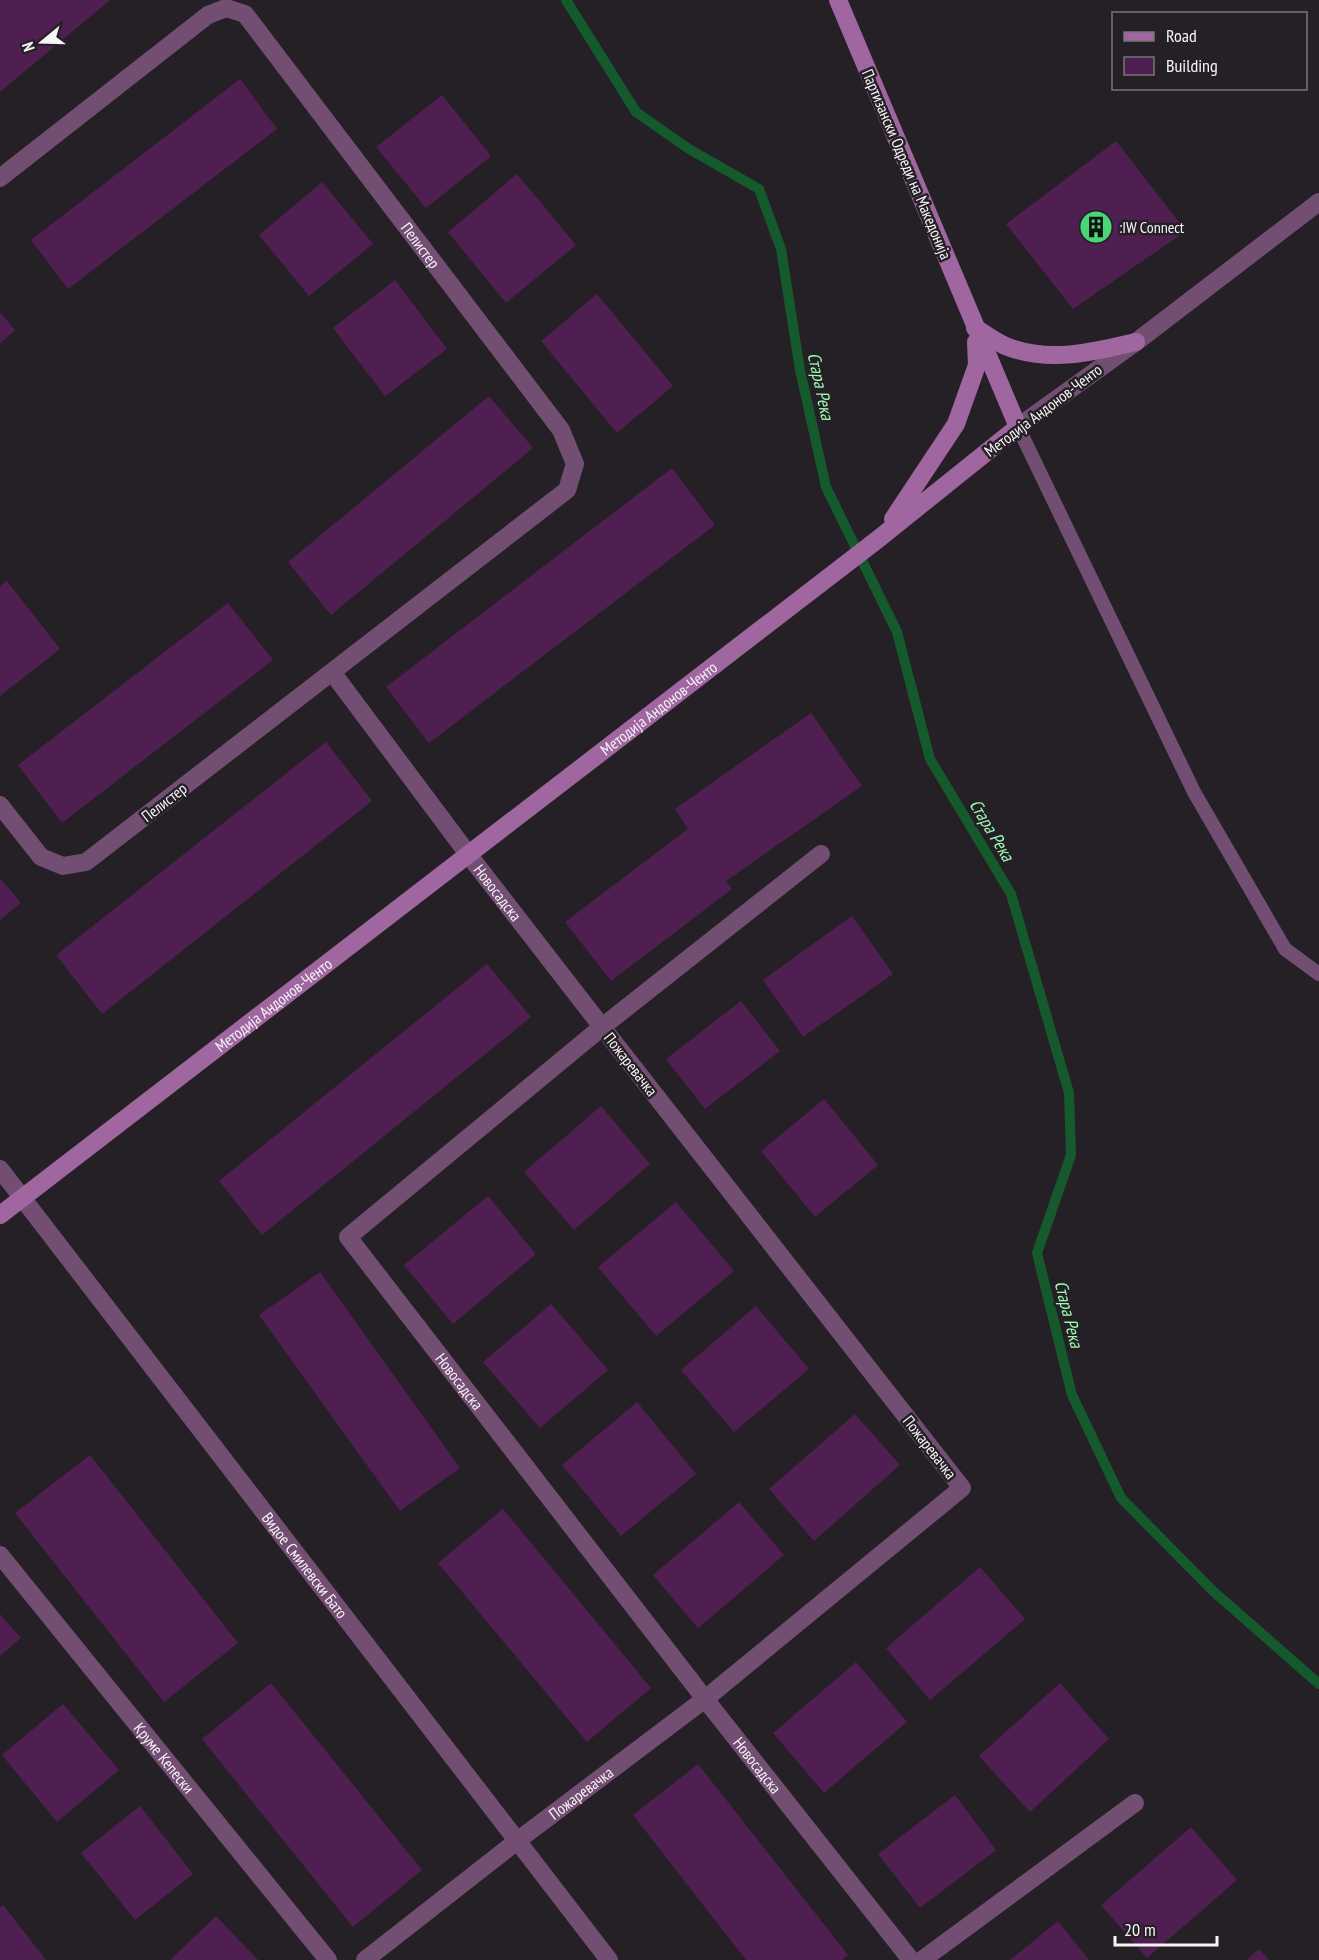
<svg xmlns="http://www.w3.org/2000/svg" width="1319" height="1960" font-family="'PT Sans Narrow',sans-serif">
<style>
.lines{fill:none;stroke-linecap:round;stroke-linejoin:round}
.stream{stroke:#155a2d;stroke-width:10}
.building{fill:#501f51}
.lane{stroke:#724e72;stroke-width:14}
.street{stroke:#724e72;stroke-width:18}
.secondary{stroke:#a066a0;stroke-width:18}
.labels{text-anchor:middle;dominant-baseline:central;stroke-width:5;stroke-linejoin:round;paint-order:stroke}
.street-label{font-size:16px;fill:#f7f3f7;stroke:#252025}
.poi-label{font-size:16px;fill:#f7f3f7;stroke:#252025;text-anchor:start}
.water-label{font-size:18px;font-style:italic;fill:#9df8b2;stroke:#252025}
</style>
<rect width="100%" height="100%" fill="#252025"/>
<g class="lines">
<path class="stream" d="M566,0l70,112 53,37 70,40 22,60 19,121 26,117 71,145 33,127 81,135 58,199 2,62 -34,98 35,142 49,103 92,93 106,93"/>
</g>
<path class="building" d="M0,0h110l-110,92z
M240,79l37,50 -209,160 -37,-49z
M442,95l49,61 -65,52 -50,-61z
M1116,141l70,90 -113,78 -67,-85z
M517,174l59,71 -70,58 -58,-71z
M322,182l51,62 -64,52 -50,-61z
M395,280l52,69 -62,47 -52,-68z
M597,294l76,92 -56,47 -76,-92z
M0,312l15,18 -15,14z
M489,396l44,52 -202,167 -43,-53z
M672,468l43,57 -286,218 -43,-56z
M7,581l53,68 -60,47v-110z
M228,603l45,57 -211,163 -44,-58z
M811,713l51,73 -136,95 6,8 -121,92 -46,-59 123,-93 -13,-20z
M326,742l46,59 -270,213 -46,-59z
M0,878l21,25 -21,17z
M852,916l41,58 -90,63 -40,-57z
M487,964l44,53 -269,218 -43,-54z
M741,1001l39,50 -75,58 -39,-50z
M824,1099l54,66 -63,52 -54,-66z
M601,1106l49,58 -76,66 -50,-58z
M488,1196l48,58 -83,70 -49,-59z
M676,1202l58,69 -78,65 -58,-69z
M320,1272l140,196 -60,43 -141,-196z
M551,1304l57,66 -68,58 -57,-66z
M756,1306l53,63 -75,63 -53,-62z
M637,1402l59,72 -75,62 -59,-71z
M855,1414l45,51 -86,76 -45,-52z
M90,1455l148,188 -74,59 -149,-189z
M739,1502l45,53 -86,73 -45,-53z
M503,1509l148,179 -64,54 -149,-179z
M980,1567l45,52 -95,81 -44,-52z
M0,1614l21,24 -21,18z
M856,1662l51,60 -83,71 -51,-60z
M271,1683l151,187 -69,57 -151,-188z
M1060,1683l49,56 -79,73 -51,-56z
M63,1704l56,66 -62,52 -55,-67z
M698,1764l150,191 -6,5h-96l-113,-145z
M955,1795l41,55 -76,58 -42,-54z
M140,1806l53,68 -58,46 -54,-67z
M1191,1827l46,53 -90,78 -46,-53z
M3,1905l43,55h-46v-53z
M216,1916l42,44h-88z
M1058,1921l31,39h-79z
M1259,1949l10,11h-23z"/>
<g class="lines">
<path class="lane" d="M1018,427l176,365 91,157 34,25"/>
<g class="street">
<path id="s1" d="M0,178l208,-163 18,-7 19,6 316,416 14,34 -8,26 -481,372 -23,4 -22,-9 -41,-52"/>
<path d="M1018,427l118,-85 183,-140"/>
<path id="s2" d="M332,672l136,182 134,173 -254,210 357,462 206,261"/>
<path id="s3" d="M0,1169l609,791"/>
<path id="s4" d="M0,1555l328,405"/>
<path id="s5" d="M365,1960l152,-119 188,-142 257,-211 -360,-461 219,-173"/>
<path d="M922,1960l213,-157"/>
</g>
<g class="secondary">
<path d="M975,328c11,6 22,15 33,19 42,16 86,5 128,-5"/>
<path d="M893,519l63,-95 21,-59 -1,-23"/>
<path id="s6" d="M0,1215l877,-675 141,-113 -180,-427"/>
</g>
</g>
<defs>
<symbol id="building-disc" viewBox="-11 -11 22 22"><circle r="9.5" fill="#4ad677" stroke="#252025"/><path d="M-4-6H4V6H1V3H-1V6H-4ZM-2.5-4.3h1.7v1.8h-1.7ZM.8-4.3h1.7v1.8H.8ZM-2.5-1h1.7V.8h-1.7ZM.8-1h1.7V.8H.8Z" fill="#111"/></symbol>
</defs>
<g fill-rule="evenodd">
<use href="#building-disc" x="1077" y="208" width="38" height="38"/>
</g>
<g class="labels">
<g class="street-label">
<text transform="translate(907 164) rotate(67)">Партизански Одреди на Македонија</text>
<text stroke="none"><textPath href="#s1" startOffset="594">Пелистер</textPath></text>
<text transform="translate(1043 410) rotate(-37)">Методија Андонов-Ченто</text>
<text stroke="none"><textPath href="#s6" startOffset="831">Методија Андонов-Ченто</textPath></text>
<text transform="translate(164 802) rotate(-38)">Пелистер</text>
<text stroke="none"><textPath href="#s2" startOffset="276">Новосадска</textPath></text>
<text stroke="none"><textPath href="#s6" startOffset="345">Методија Андонов-Ченто</textPath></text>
<text transform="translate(631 1064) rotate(52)">Пожаревачка</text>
<text stroke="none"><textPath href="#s2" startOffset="958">Новосадска</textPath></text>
<text transform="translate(930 1447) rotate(52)">Пожаревачка</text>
<text stroke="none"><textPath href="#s3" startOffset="500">Видое Смилевски Бато</textPath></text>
<text stroke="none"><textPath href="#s4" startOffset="261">Круме Кепески</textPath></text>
<text stroke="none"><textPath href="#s2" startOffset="1444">Новосадска</textPath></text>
<text stroke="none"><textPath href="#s5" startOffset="273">Пожаревачка</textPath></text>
</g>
<g class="poi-label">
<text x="1119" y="227">:IW Connect</text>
</g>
<g class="water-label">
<text transform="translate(821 386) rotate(78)">Стара Река</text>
<text transform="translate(992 830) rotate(59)">Стара Река</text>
<text transform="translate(1069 1314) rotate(76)">Стара Река</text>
</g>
</g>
<rect x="1112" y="12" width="195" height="78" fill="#252025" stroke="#797479" stroke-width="1.5"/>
<rect x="1124" y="32" width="30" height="9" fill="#a066a0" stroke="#797479" stroke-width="1.5"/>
<text x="1166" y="42" font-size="18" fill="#f7f3f7">Road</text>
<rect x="1124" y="57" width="30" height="18" fill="#501f51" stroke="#797479" stroke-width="1.5"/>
<text x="1166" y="72" font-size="18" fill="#f7f3f7">Building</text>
<g transform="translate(42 42) rotate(251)" stroke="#252025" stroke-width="4.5" paint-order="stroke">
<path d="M0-4.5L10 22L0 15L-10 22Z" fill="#f7f3f7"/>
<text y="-9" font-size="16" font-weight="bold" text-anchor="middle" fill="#f7f3f7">N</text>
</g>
<path d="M1115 1936v9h102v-9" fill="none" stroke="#f7f3f7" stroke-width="3"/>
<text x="1124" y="1936" font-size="18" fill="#f7f3f7" stroke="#252025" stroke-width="4.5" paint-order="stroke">20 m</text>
</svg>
